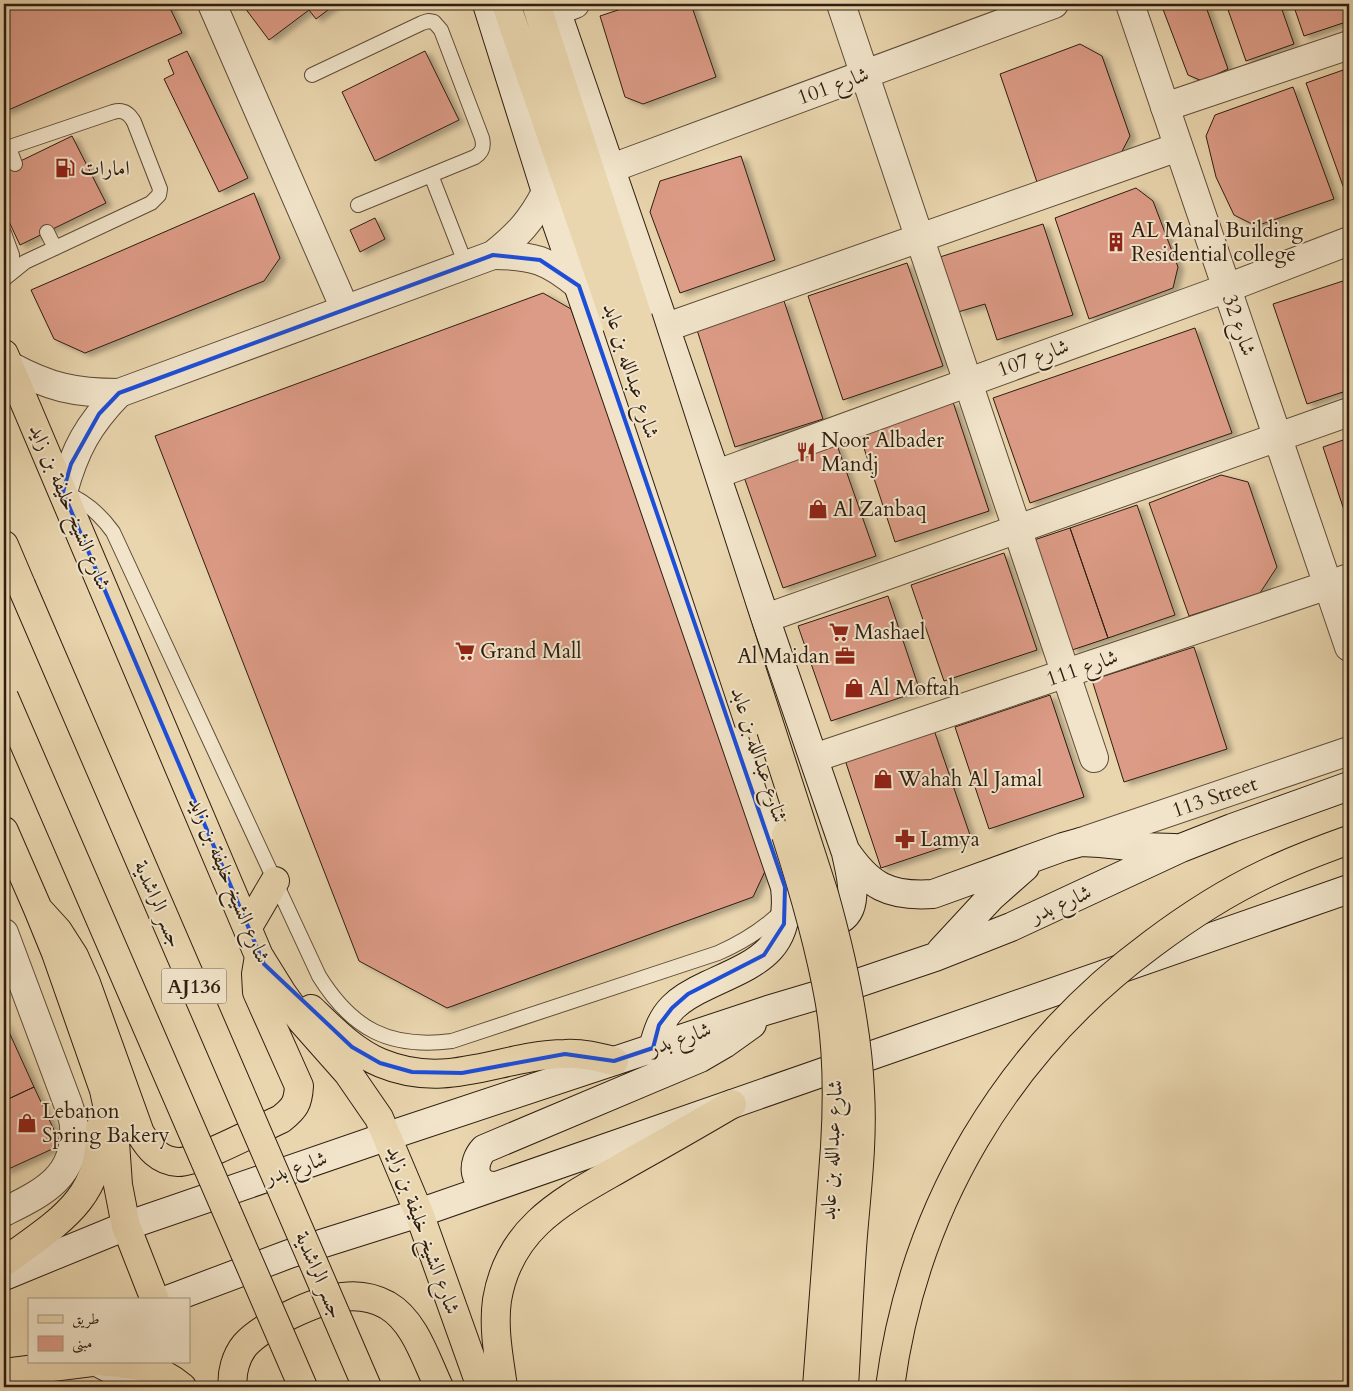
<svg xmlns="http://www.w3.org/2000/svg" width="1353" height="1391" font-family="Cardo,Amiri,serif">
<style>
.building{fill:#dc9b86;stroke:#2e1e10;filter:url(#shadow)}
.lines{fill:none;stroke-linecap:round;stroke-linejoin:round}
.lane-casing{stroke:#5d4c38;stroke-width:16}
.street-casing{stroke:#5d4c38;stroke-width:30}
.secondary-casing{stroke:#2e1e10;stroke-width:30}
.primary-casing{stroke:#2e1e10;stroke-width:30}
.lane{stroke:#f1e4ca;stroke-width:14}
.street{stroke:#f1e4ca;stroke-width:28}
.secondary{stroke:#f1e4ca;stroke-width:28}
.primary{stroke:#e9d5ae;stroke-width:28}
.primary-bridge-casing{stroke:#2e1e10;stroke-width:30;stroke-linecap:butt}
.primary-bridge{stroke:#e9d5ae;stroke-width:28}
.marked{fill:none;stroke:#1d4ed8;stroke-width:4;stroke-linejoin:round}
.labels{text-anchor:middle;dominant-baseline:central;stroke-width:4;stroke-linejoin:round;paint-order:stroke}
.shield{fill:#f1e4ca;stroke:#685948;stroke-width:1}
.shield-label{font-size:20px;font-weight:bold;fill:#2e1e10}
.street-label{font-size:21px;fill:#2e1e10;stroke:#f1e4ca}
.poi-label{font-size:21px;fill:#2e1e10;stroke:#f1e4ca;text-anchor:start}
</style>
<defs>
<filter id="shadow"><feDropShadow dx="5.5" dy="3" stdDeviation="2.5" flood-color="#0004"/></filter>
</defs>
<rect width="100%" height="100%" fill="#e9d5ae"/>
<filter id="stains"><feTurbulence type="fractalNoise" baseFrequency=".004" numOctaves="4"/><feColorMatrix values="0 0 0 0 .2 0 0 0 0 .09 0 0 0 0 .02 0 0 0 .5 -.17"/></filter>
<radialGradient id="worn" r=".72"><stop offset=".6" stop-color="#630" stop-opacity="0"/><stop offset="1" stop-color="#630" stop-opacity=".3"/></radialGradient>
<path class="building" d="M4,4h164l14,29 -178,79z
M242,4h94l-20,15 -7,-9 -40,30z
M636,4h55l25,73 -73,27 -18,-7 -25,-81z
M1161,4h44l23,65 -26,12 -14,-6z
M1226,4h54l14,40 -48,17z
M1293,4h53l3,9v8l-45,15z
M1080,44l22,12 28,80 -11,21 -81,28 -38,-111z
M187,51l61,127 -29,14 -55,-113 10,-5 -6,-14z
M425,51l34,69 -84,41 -33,-69z
M1349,68v116l-6,2 -37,-103z
M1293,87l41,112 -78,27 -22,-11 -18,-38 -10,-41 9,-21z
M72,136l34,67 -86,42 -16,-34v-42z
M741,156l34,104 -95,33 -30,-81 10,-31z
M1136,188l17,13 25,66 -5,21 -84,31 -34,-101z
M254,193l26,65 -16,23 -179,72 -31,-14 -23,-49z
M375,218l10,21 -25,13 -10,-22z
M1043,224l30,91 -76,25 -12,-36 -27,8 -18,-55z
M907,263l36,103 -100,34 -35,-104z
M1349,279v111l-42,14 -34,-100z
M543,293l28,16 196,558 -14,30 -306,111 -88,-47 -204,-525z
M784,301l39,118 -88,28 -38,-117z
M1195,328l37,105 -202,70 -37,-105z
M953,402l36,109 -94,31 -36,-109z
M1349,438v87l-26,-78z
M836,442l40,114 -93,32 -40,-114z
M1221,475l27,7 29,85 -17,26 -71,23 -40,-113z
M1137,505l38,110 -67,23 -38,-110z
M1070,528l38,110 -36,12 -38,-110z
M1004,553l33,97 -93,31 -33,-96z
M888,596l32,95 -89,30 -33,-95z
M1194,647l33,102 -103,33 -32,-102z
M1050,695l34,102 -95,32 -34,-102z
M934,730l37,108 -90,30 -36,-108z
M4,1021l30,66 -30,14z
M34,1087l27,58 -57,26v-70z"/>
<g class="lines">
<defs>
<path id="lane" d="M312,75l110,-52 6,-2 6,1 7,8 41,108c2,8 1,14 -7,19l-117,48
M9,148l6,16
M4,149l109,-37c10,-3 16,1 21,10l26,67 -1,6 -8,8 -126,59 -21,17
M431,175l35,90
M47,232l8,16
M4,233l8,22v16
M65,493c21,8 35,21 48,39l206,444c33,53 70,73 133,65l266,-88c25,-11 46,-24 65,-43"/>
<g id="street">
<path d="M212,4l133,305"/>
<path d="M841,4l253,754"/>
<path d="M1130,4l219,643"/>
<path d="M557,11l18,-7"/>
<path d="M1165,107l184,-62"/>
<path d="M612,168l442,-164"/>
<path d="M493,255c39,0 56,5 86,31"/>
<path d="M667,327l511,-180"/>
<path d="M10,366c39,21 64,27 109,27l374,-138c25,-20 39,-35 53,-63"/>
<path d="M717,474l510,-186 122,-47"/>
<path d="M63,492c12,-43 25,-67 56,-99"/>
<path d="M766,618l583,-206"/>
<path d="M814,758l535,-180"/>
<path id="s1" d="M1081,842l268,-91"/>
<path d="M4,933l64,171c2,7 6,15 6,23 3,50 -32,66 -70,85"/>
</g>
<path id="secondary" d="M487,4l59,188 239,695c7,63 -27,75 -77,98 -13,6 -25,12 -35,22 -12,12 -16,26 -20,41
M554,4l291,846c24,36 44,47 88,44l130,-47 18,-5 19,1 40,4 34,1
M811,921c9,4 17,4 26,0 25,-11 13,-48 9,-68
M941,951l50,-54 34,-30
M495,1186c-23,0 -24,-23 -11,-37l216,-91 24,-14 28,-20
M4,1276l122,-50 262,-90 380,-126 84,-25 83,-28 76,-30 170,-79 51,-20 117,-42
M167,1300l122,-46 130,-41 930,-324
M97,1362l48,25"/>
<path id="primary" d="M506,4l111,322
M536,4l102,314
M4,354l255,602 23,37 20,28 46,52 31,45 40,95 62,174
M4,545l17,40
M4,831l34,78 18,44 48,137 11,52 3,43 8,41 29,74
M38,909l20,22 16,25 12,27 54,150c9,15 19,28 38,29 18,1 83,-34 103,-43 14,-11 17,-16 18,-33l-42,-94 -1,-18 3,-18
M248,927l27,-46
M311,1009c21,20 43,43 70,54 67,28 119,-8 184,-9 17,-1 33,3 49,7
M4,1262c51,-38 99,-62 96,-134
M105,1362c29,1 54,6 77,25
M4,1373l88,-11
M233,1387c-2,-14 3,-31 12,-42 18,-20 71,-45 98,-48 15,-2 31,1 44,8 28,16 39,55 52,82
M503,1387c-4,-29 -10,-58 -6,-87 13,-77 72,-102 132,-137 34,-19 69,-39 103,-59"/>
</defs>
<use href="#lane" class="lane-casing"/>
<use href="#street" class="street-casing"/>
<use href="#secondary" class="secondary-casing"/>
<use href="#primary" class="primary-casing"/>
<use href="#lane" class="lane"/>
<use href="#street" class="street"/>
<use href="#secondary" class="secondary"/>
<use href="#primary" class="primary"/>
<defs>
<path id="primary-bridge" d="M638,318l186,576c18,64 33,130 36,197 3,49 -3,96 -7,144 -4,51 -6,102 -9,152
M617,326l132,397
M21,585l346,802
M4,697l299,690
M786,835c17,53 33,108 43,163 9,49 9,100 6,149l-18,240
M890,1387c24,-180 116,-335 262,-443 36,-27 73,-51 113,-70 27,-13 56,-24 84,-34"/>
</defs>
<use href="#primary-bridge" class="primary-bridge-casing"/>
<use href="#primary-bridge" class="primary-bridge"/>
</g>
<path class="marked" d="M493,255l47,5 39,26 206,601 -1,37 -20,31 -76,39 -16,14 -13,17 -6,23 -39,13 -49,-7 -103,19 -50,-1 -32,-9 -28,-16 -88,-83 -201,-472 8,-28 28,-50 20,-21z"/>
<defs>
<symbol id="fuel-bare" viewBox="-9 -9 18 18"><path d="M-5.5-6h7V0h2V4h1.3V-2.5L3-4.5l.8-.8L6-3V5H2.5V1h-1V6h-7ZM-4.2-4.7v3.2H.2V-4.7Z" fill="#8f2418" stroke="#f1e4ca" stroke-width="2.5" paint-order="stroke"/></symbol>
<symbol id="building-bare" viewBox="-9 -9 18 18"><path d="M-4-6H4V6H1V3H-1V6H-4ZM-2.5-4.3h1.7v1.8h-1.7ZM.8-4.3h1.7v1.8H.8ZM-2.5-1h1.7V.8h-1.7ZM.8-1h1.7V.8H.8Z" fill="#8f2418" stroke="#f1e4ca" stroke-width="2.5" paint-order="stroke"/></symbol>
<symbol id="restaurant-bare" viewBox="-9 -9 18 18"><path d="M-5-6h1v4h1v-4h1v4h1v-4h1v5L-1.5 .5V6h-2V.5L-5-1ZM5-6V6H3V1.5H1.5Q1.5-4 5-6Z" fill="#8f2418" stroke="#f1e4ca" stroke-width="2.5" paint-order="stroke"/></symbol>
<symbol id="shop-bare" viewBox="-9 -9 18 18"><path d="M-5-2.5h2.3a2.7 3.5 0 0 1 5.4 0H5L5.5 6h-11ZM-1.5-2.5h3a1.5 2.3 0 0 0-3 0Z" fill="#8f2418" stroke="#f1e4ca" stroke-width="2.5" paint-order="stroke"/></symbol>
<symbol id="supermarket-bare" viewBox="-9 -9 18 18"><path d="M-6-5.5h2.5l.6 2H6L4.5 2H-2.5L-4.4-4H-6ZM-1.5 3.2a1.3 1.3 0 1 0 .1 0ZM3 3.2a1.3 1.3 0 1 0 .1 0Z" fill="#8f2418" stroke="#f1e4ca" stroke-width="2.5" paint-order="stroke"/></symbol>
<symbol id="office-bare" viewBox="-9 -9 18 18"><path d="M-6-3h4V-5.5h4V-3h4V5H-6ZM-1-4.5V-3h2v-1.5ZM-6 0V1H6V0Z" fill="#8f2418" stroke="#f1e4ca" stroke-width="2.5" paint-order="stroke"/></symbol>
<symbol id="pharmacy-bare" viewBox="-9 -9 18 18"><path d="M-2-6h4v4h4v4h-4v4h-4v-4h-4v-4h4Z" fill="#8f2418" stroke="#f1e4ca" stroke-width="2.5" paint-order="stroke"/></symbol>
</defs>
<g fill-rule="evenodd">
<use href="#fuel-bare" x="51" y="154" width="28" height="28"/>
<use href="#building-bare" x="1102" y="228" width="28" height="28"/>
<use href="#restaurant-bare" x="792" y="438" width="28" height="28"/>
<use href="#shop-bare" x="804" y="495" width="28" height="28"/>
<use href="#supermarket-bare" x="825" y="618" width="28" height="28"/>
<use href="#supermarket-bare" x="451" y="637" width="28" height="28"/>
<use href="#office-bare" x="831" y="642" width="28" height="28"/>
<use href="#shop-bare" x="840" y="674" width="28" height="28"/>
<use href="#shop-bare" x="869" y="765" width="28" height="28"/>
<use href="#pharmacy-bare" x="891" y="825" width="28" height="28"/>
<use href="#shop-bare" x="13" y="1109" width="28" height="28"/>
</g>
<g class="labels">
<rect class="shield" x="161.5" y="968.5" width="65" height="35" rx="4"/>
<g class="shield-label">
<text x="194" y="986">AJ136</text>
</g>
<g class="street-label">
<text transform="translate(833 86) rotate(-20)">شارع 101</text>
<text transform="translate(1239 325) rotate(71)">شارع 32</text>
<text transform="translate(1033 358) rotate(-20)">شارع 107</text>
<text transform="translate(631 371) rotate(72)">شارع عبدالله بن عابد</text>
<text transform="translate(70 507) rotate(67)">شارع الشيخ خليفة بن زايد</text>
<text transform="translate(1082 668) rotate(-19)">شارع 111</text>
<text transform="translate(759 755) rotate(72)">شارع عبدالله بن عابد</text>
<text stroke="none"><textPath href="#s1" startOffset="141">113 Street</textPath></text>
<text transform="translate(229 880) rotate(67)">شارع الشيخ خليفة بن زايد</text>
<text transform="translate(158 904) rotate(67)">جسر الراشدية</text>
<text transform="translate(1061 904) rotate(-24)">شارع بدر</text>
<text transform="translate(680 1039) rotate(-19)">شارع بدر</text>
<text transform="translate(832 1150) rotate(-87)">شارع عبدالله بن عابد</text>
<text transform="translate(296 1168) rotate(-19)">شارع بدر</text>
<text transform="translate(423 1230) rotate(70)">شارع الشيخ خليفة بن زايد</text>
<text transform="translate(319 1275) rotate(67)">جسر الراشدية</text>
</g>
<g class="poi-label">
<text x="80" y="168">امارات</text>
<text x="1131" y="230">AL Manal Building<tspan x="1131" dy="24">Residential college</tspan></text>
<text x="821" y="440">Noor Albader<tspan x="821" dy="24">Mandj</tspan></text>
<text x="833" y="509">Al Zanbaq</text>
<text x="854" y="632">Mashael</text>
<text x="480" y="651">Grand Mall</text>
<text x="830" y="656" text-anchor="end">Al Maidan</text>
<text x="869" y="688">Al Moftah</text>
<text x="898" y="779">Wahah Al Jamal</text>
<text x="920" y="839">Lamya</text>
<text x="42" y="1111">Lebanon<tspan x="42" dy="24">Spring Bakery</tspan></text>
</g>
</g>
<rect width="1353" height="1391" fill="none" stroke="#e9d5ae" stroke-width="20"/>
<rect x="5" y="5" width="1343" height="1381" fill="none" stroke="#2e1e10" stroke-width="2.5"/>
<rect x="10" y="10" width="1333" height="1371" fill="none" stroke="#2e1e10"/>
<rect x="28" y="1298" width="162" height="65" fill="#f1e4ca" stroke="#a39580"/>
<rect x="38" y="1315" width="25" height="8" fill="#e9d5ae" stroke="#a39580"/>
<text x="72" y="1324" font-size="15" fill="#2e1e10">طريق</text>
<rect x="38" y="1336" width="25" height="15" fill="#dc9b86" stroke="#a39580"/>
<text x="72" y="1348" font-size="15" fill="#2e1e10">مبنى</text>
<rect width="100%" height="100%" filter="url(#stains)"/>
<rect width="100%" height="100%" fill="url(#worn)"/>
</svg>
